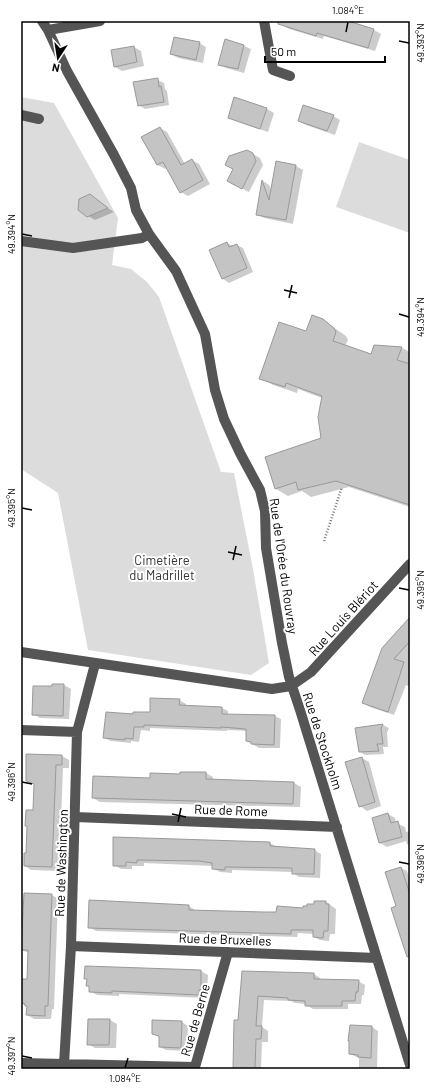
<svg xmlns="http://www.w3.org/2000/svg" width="431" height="1090" font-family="Barlow,sans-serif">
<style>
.green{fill:#dcdcdc}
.shadow{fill:#0003}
.building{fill:#c4c4c4;stroke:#999}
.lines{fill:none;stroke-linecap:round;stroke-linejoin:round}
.path{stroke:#777;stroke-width:2.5;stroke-dasharray:1 2;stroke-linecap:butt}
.minor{stroke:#555;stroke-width:10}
.ticks{fill:none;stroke:#000;stroke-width:1.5}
.labels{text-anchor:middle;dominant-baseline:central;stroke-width:4;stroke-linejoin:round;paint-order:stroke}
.park-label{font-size:13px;fill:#333;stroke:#fff}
.street-label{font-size:13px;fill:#000;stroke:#fff}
.neatline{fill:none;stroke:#000;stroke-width:1.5}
.ticks-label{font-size:10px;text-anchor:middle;fill:#000}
</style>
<rect width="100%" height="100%" fill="#fff"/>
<path class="green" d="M21,97l33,6 64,115 -6,47 19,4 16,13 12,15 62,175 13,1 19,96 16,94 -18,12 -163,-25 -30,-157 -37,-24z
M359,142l51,18v73l-74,-26z"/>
<path class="shadow" d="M284,21h61l29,9 7,4 -6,17 -51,-15 -1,3 -34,-10 -6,-4z
M226,40l18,6 7,3 -7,24 -18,-5 -7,-3z
M199,43l7,4 -3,16 -25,-5 -7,-4z
M134,47l7,4 3,15 -22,5 -7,-4z
M158,80l6,3 1,6 2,2 2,14 -24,4 -6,-4z
M235,99l32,10 7,4 -6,19 -32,-11 -7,-4z
M333,116l7,4 -5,15 -29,-10 -7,-4z
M160,128l7,4 18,32 7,-4 7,4 11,20 -22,12 -7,-4 -14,-25 -2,2 -7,-4 -16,-28z
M247,151l13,7 3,7 -14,27 -14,-7 -1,-16z
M277,162l19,4 7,4 -10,54 -29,-6 -7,-4 6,-33 6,4 3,7z
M96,200l18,12 -19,8 -7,-4z
M227,243l6,3 4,-1 6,3 10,24 -24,11 -6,-4 -12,-28z
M323,320l23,16 2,4 -3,6 27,9 30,-7 8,4v155l-61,-20 -38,10 -9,-6 -14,5 -12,-7 -10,-31 56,-19v-41l-24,-9 -1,4 -24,-8 -12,-7 46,-46z
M410,620v67l-4,-2 -12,30 -24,-8 -7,-4z
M53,685h11l7,4 -2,30 -29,-1 -7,-4 20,-27z
M179,700l7,4v2l36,2 6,3v4l47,1 6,3 -1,29h-21l-12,-7v-10l-20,-1v1l-77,-3v3l-9,-1 -2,12 -8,-1v2l-20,-2 -7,-3 30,-23 17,-2z
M383,725l6,3 -2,5 1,14h-5l1,7 -19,1 -6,-4 -3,-22z
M27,755l35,1 7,4v8h-6l-4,103 -28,-1 -6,-4 9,-55 1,-27 -8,-4z
M362,758l7,4 12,44 -14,5 -7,-5z
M206,773l7,4v3l81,3 7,4 -1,20 -200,-5 -7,-4 58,-19z
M388,814l7,4 1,5 9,4 1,5 4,-1v15l-3,-2 -1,-3 -19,6 -7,-4 -7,-25z
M114,838l156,5 7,4 37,3 7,4 -1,24 -21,-1 -6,-4v-1l-61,-2v3l-12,-1 -7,-4v-2l-69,-3v3h-12v3h-11l-7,-4z
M401,868l6,3 3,9v78l-2,-1 -15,-49 4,-1z
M51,895l7,3 -4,111h-2l-1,10h-17l-7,-4 1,-8 -7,-4 7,-23 1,-27 -8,-3v-14l2,1z
M90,901l99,5 7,5 81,2 27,-4 22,-7 10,7 -1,25h-5l-1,7 -9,-1 -6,-3v-3l-16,-1 -1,4 -201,-6 -7,-4z
M201,971l7,4 -1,18h-1l-1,5 -86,-4v2l-22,-1 -7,-4v-5l-2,-1v-5l-3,-2z
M243,972l71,2 6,4v2l38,1 7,4 -1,10h-2l-1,9h-13v5h-35l-7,-4v-1l-11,-1 -4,-2 -27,-1 -2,27 6,4v11h-6l-1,27h-27z
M89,1020h21l7,4 -1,24h-21l-7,-4z
M153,1021l29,1 6,4 -1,25 -21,-1 -6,-3v-10l-7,-4z
M372,1027l6,4 -1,38h-18v-11l-9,-4v-13z"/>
<path class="building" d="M278,21h70l26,8 -6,19 -51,-15 -1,3 -38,-12z
M174,37l26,5 -4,18 -26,-6z
M225,39l19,6 -6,24 -20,-4z
M134,46l3,16 -23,5 -3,-17z
M158,78l1,9 2,-1 3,16 -26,4 -5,-24z
M234,97l33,11 -7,21 -32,-11z
M303,105l31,10 -7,16 -29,-10z
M160,127l21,38 11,-6 11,21 -23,13 -17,-31 -6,3 -16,-28z
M247,150l6,3 3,8 -14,28 -15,-8 6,-12 -8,-4 4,-9z
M276,161l20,4 -10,55 -30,-5 6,-35 7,20z
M90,194l18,14 -21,9 -9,-7 1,-11z
M227,242l2,5 8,-3 10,24 -25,11 -13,-29z
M312,315l11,4 11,9 2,4 -3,9 12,4 26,9 3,-9 28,2 -5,13 13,4v141l-74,-24 -38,9 -2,-8 -21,7 -10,-32 56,-19 -3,-21 4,-21 -36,-13 -1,4 -26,-8 20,-57 27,9z
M410,617v24l-16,18 10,3 -16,50 -26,-9 20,-55z
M52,684h12l-1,32 -31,-1 1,-29h19z
M150,698l30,1 -1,6 43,2v7l53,1 -1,30 -23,-1v-2l-5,-1v-12l-25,-2v1l-77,-3v2h-10l-1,12 -8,-1v2l-22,-2 3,-26 27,2v-2h17z
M383,724l-2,5 2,15h-6l2,7 -20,1 -4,-24z
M26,754l36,1v10h-6l-4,102 -28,-1v-13h2l1,-27h-2l1,-16h7l1,-26 -8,-3z
M362,757l13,45 -16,5 -14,-45z
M180,772h26v7l88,3 -1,22 -201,-6 1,-22 57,2v-5l30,1z
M388,813l3,10 7,-2 4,16 -23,6 -7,-25z
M113,837l157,5v4l45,3 -1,25h-22v-6l-67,-1v3l-13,-1v-6l-13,-2 -62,-1v3l-11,-1v4h-13z
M401,867l9,27v62l-3,1 -16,-49 5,-2 -11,-34z
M24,893l28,1 -4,112h-3v10l-19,-1 1,-9h-2v-2l-4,-1v-24h6l1,-29h-7z
M89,900l100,5v5l74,2h13l1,-6 26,2v-2h4v-2h7v-3h12v3h3l-1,27h-4l-1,7 -10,-1v-7h-22v4l-203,-6z
M85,966l116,4v20h-2v5l-87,-4v2l-23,-1v-6h-3l1,-7h-3z
M242,971l72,2v6l45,1 -1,12h-2l-1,9h-13v5h-37v-5l-17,-1v-2l-30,-2 -2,30h6l-1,13h-5l-1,30h-22l1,-49h4z
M88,1019h22l-1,26h-22z
M152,1020l30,1 -1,27 -22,-1v-11l-7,-2z
M350,1025l22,1 -1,32 -13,-1v-2l-9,-1v-13h-1z"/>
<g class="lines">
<path class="path" d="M324,541l18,-54"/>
<path class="minor" d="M42,21l6,9 19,41 47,84 17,33 5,22 13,24 27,37 29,63 10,56 9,29 16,34 20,37 5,21 1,37 16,95 7,34 11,33 110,355
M264,21l9,49 17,6
M48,30l52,-9
M21,115l18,4
M21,241l52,7 69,-10 7,-4
M21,652l251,37 19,-3 20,-14 99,-108
M21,730l56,2
M75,817l262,10
M71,946l306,12
M21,1063l174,4 33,-115
M64,1064l7,-118 6,-214 18,-68"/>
</g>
<path class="ticks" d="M346,32l2,-10M399,41l10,2M22,234l10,2M284,290l13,3M289,298l3,-13M399,314l10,3M22,508l10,2M228,552l14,3M233,560l3,-14M399,588l10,2M22,782l10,2M172,814l14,3M178,822l3,-14M399,862l10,2M22,1056l10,2M125,1068l3,-10"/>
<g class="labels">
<g class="park-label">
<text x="162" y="560">Cimetière<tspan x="162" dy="15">du Madrillet</tspan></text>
</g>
<g class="street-label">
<text transform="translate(284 566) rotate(82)">Rue de l'Orée du Rouvray</text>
<text transform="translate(343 618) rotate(-48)">Rue Louis Blériot</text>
<text transform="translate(323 741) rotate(72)">Rue de Stockholm</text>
<text transform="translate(231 810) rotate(2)">Rue de Rome</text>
<text transform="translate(61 863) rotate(-88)">Rue de Washington</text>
<text transform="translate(225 939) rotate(2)">Rue de Bruxelles</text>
<text transform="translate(195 1020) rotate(-74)">Rue de Berne</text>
</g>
</g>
<rect width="431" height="1090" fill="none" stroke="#ffffff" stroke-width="44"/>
<g transform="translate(58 58) rotate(192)" stroke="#ffffff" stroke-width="3" paint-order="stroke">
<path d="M0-3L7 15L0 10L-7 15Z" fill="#000000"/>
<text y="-6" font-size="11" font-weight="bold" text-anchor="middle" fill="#000000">N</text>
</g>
<path d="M265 56v6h120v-6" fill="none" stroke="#000000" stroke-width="2"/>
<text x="271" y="56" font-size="12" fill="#000000" stroke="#ffffff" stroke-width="3" paint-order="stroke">50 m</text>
<rect x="22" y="22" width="387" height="1046" class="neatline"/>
<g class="ticks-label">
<text x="348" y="14">1.084°E</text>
<text transform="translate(420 43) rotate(-90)" y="4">49.393°N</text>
<text transform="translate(11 234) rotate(-90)" y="4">49.394°N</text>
<text transform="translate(420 317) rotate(-90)" y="4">49.394°N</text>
<text transform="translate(11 508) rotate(-90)" y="4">49.395°N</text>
<text transform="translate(420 590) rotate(-90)" y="4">49.395°N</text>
<text transform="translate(11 782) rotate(-90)" y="4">49.396°N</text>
<text transform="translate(420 864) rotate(-90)" y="4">49.396°N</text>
<text transform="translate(11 1056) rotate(-90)" y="4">49.397°N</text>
<text x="125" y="1082">1.084°E</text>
</g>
</svg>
